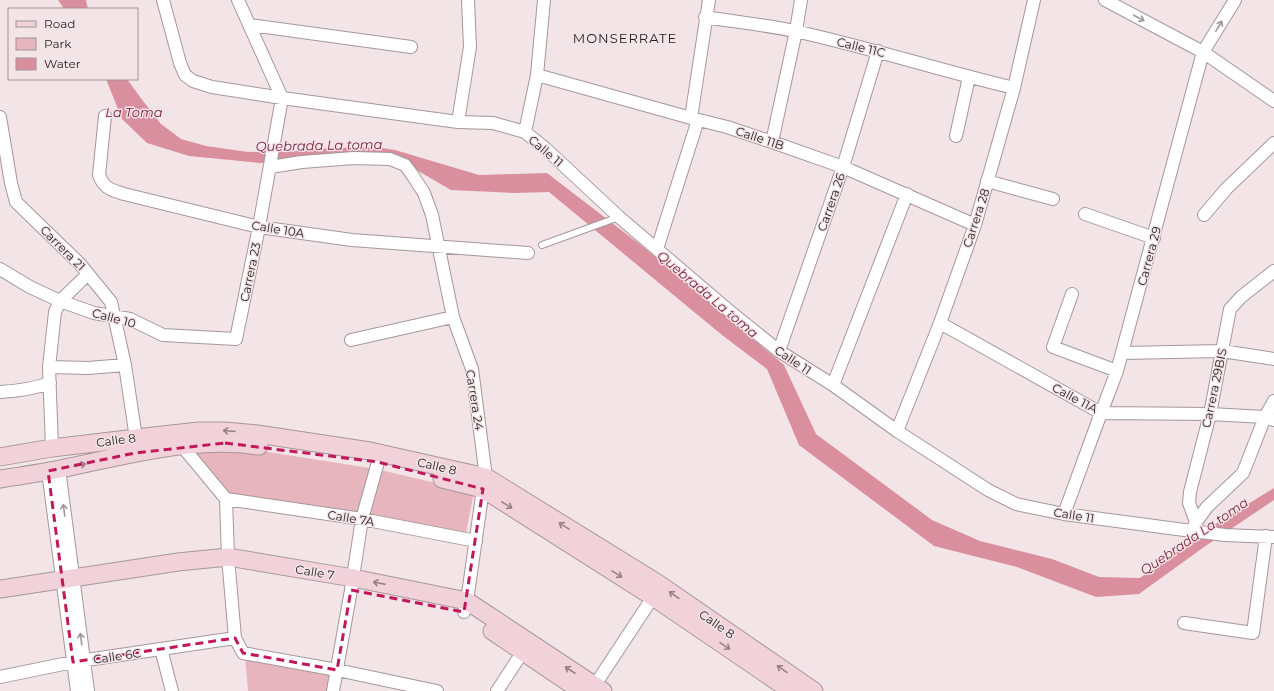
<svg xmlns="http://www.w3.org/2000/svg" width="1274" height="691" font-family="Montserrat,sans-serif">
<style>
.green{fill:#e7b5be}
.water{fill:#da8f9e}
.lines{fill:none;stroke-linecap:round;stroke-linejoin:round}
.service-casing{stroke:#a5979a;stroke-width:8}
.minor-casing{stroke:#a5979a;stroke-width:14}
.secondary-casing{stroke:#a5979a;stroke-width:19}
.service{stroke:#fff;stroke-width:6}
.minor{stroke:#fff;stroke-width:12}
.secondary{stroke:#f2d2da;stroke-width:17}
.oneway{stroke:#9b9999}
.oneway2{stroke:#948085}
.marked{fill:none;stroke:#c2185b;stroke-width:3;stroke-dasharray:8 5;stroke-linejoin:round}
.labels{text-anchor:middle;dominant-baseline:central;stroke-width:3;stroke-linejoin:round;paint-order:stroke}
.street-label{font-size:12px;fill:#211c1d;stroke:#f3e4e7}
.neighbourhood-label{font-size:13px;letter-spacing:1px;fill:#211c1d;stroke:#f3e4e7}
.water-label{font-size:13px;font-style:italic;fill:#741c37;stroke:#f3e4e7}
</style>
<rect width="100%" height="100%" fill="#f3e4e7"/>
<path class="green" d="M255,450l121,19 98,23 -8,41 -235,-38 -37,-42z
M245,657l89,16 -3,18h-83z"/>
<path class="water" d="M58,0h28l2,9h-24z
M106,79h21l16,22 18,23 20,15 25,7 42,6 48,-1 35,-3 45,-1 19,3 84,25 68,-2 95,73 142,119 32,69 116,86 48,21 72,18 47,18 41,1 69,-50 65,-40v12l-70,47 -65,47 -43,3 -79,-30 -83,-21 -135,-101 -32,-76 -45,-34 -173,-143 -35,1 -63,-3 -57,-33 -109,3 -25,3 -71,-7 -42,-13 -25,-24z"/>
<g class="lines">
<defs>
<path id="service" d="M542,245l77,-28"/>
<path id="minor" d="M163,0l17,63 5,12 8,6 19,6 70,11 176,24 35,1 32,9 21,17 73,68 114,97 46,37 54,34 64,46 91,59 28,14 48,10 128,17 33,4 49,2
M1105,0l98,52 71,49
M705,17c31,5 63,8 94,15 72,16 143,39 215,56
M250,25l161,22
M537,75l154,43 36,9 45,15 71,25 132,58
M105,116l-6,59c5,14 13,15 25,19l135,33 93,13 176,13
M0,117l11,66 5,19 64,62 31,38 14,63 11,73
M691,118l18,-118
M458,122l12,-75 -2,-47
M525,132l12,-57 7,-75
M956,136l13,-59
M772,142l24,-111 5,-31
M270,167l32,-5 52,-4 36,1 15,6 6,8 13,20 8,22 21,102 19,52 14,108 -3,12 -16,112 -3,11
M987,181l66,18
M1085,214l69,24
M1204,215l22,-26 48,-46
M657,249l41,-129
M0,269l30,18 30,14 34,12 36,6 33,16 73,4 23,-112 23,-129 -44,-98
M1072,294l-19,53 64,24
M940,323l161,90 109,1 55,3 9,3
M351,340l102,-23
M779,351l64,-184 35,-116
M1122,353l100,-2 52,8
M49,367l39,1 37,-3
M833,385l74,-191
M0,392c17,-1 33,-3 50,-9
M897,431l43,-108 35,-98 39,-137 20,-88
M182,446l44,53 2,58 7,81 8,15 94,17 100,21
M52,448l-3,-81 6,-55 5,-11 28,-27
M59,469l29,222
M48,471l29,220
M226,499l136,20 114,22
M1064,514l37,-101 16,-42 86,-319 32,-52
M1196,522l-7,-19 1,-11 20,-78 20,-105 11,-12 33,-26
M1194,526l2,-4 11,-15 36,-34 22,-56 9,-16
M1184,623l69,10 13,-97
M161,649l11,42
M0,677l73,-15 162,-24
M333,691l18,-101 11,-71 16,-57
M497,691l25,-38
M591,691l62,-94"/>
<path id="secondary" d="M0,457l52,-9 84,-10 63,-7h25l33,3 113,17 116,26 173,107 155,107
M0,479c20,-3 40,-6 60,-10 65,-13 132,-33 199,-23
M442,479l41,10 170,108 138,94
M0,589l178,-27 50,-5 125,21 114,23 136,90
M492,631l89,60"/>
</defs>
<use href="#service" class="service-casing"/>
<use href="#minor" class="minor-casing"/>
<use href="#secondary" class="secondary-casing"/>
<use href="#service" class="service"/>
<use href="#minor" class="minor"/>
<use href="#secondary" class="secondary"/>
</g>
<defs><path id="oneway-shaft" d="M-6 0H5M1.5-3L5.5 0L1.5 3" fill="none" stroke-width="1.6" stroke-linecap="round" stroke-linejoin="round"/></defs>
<g class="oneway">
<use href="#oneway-shaft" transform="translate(1139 18) rotate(28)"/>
<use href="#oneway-shaft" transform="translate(1219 26) rotate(-58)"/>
<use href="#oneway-shaft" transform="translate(64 510) rotate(-97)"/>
<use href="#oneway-shaft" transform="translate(81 639) rotate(-98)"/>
</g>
<g class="oneway2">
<use href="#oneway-shaft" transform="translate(229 431) rotate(-175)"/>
<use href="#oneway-shaft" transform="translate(80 465) rotate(-12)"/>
<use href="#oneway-shaft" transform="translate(507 505) rotate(32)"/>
<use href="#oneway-shaft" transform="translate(564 526) rotate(-148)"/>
<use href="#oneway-shaft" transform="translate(617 574) rotate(32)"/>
<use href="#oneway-shaft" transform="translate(379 583) rotate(-168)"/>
<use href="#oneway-shaft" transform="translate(674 595) rotate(-145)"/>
<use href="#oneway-shaft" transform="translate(725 646) rotate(34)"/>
<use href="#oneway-shaft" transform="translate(782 669) rotate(-145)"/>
<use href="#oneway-shaft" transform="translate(570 670) rotate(-147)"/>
</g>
<path class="marked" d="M225,443l153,19 105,27 -19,123 -113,-22 -14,80 -94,-17 -8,-15 -162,24 -25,-191 87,-18z"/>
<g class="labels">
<g class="street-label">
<text transform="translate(861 47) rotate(14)">Calle 11C</text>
<text transform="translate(760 138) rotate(18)">Calle 11B</text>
<text transform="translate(546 151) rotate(40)">Calle 11</text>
<text transform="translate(831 202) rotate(-71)">Carrera 26</text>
<text transform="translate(976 218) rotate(-72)">Carrera 28</text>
<text transform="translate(278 229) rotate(9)">Calle 10A</text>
<text transform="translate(63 248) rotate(45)">Carrera 21</text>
<text transform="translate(1149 256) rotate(-75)">Carrera 29</text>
<text transform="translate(250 272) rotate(-78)">Carrera 23</text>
<text transform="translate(114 318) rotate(15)">Calle 10</text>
<text transform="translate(793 360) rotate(34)">Calle 11</text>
<text transform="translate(1214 388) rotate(-78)">Carrera 29BIS</text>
<text transform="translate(1075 398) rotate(28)">Calle 11A</text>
<text transform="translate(475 400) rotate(81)">Carrera 24</text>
<text transform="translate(116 440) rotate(-7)">Calle 8</text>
<text transform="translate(437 466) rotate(13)">Calle 8</text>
<text transform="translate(1074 515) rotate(9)">Calle 11</text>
<text transform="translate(351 518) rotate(9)">Calle 7A</text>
<text transform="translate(315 572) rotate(9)">Calle 7</text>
<text transform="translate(717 624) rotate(35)">Calle 8</text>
<text transform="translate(117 656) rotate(-8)">Calle 6C</text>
</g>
<g class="neighbourhood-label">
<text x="625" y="38">MONSERRATE</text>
</g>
<g class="water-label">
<text x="134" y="112">La Toma</text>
<text transform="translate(319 145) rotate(-1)">Quebrada La toma</text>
<text transform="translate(708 294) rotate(40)">Quebrada La toma</text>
<text transform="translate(1194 536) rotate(-34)">Quebrada La toma</text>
</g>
</g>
<rect x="8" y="8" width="130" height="72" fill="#f3e4e7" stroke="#9f9496"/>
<rect x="16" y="21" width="20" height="6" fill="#f2d2da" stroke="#9f9496"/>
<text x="44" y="28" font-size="12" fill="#211c1d">Road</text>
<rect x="16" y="38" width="20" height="12" fill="#e7b5be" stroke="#9f9496"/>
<text x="44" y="48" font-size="12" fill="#211c1d">Park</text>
<rect x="16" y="58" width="20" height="12" fill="#da8f9e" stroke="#9f9496"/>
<text x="44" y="68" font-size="12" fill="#211c1d">Water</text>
</svg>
